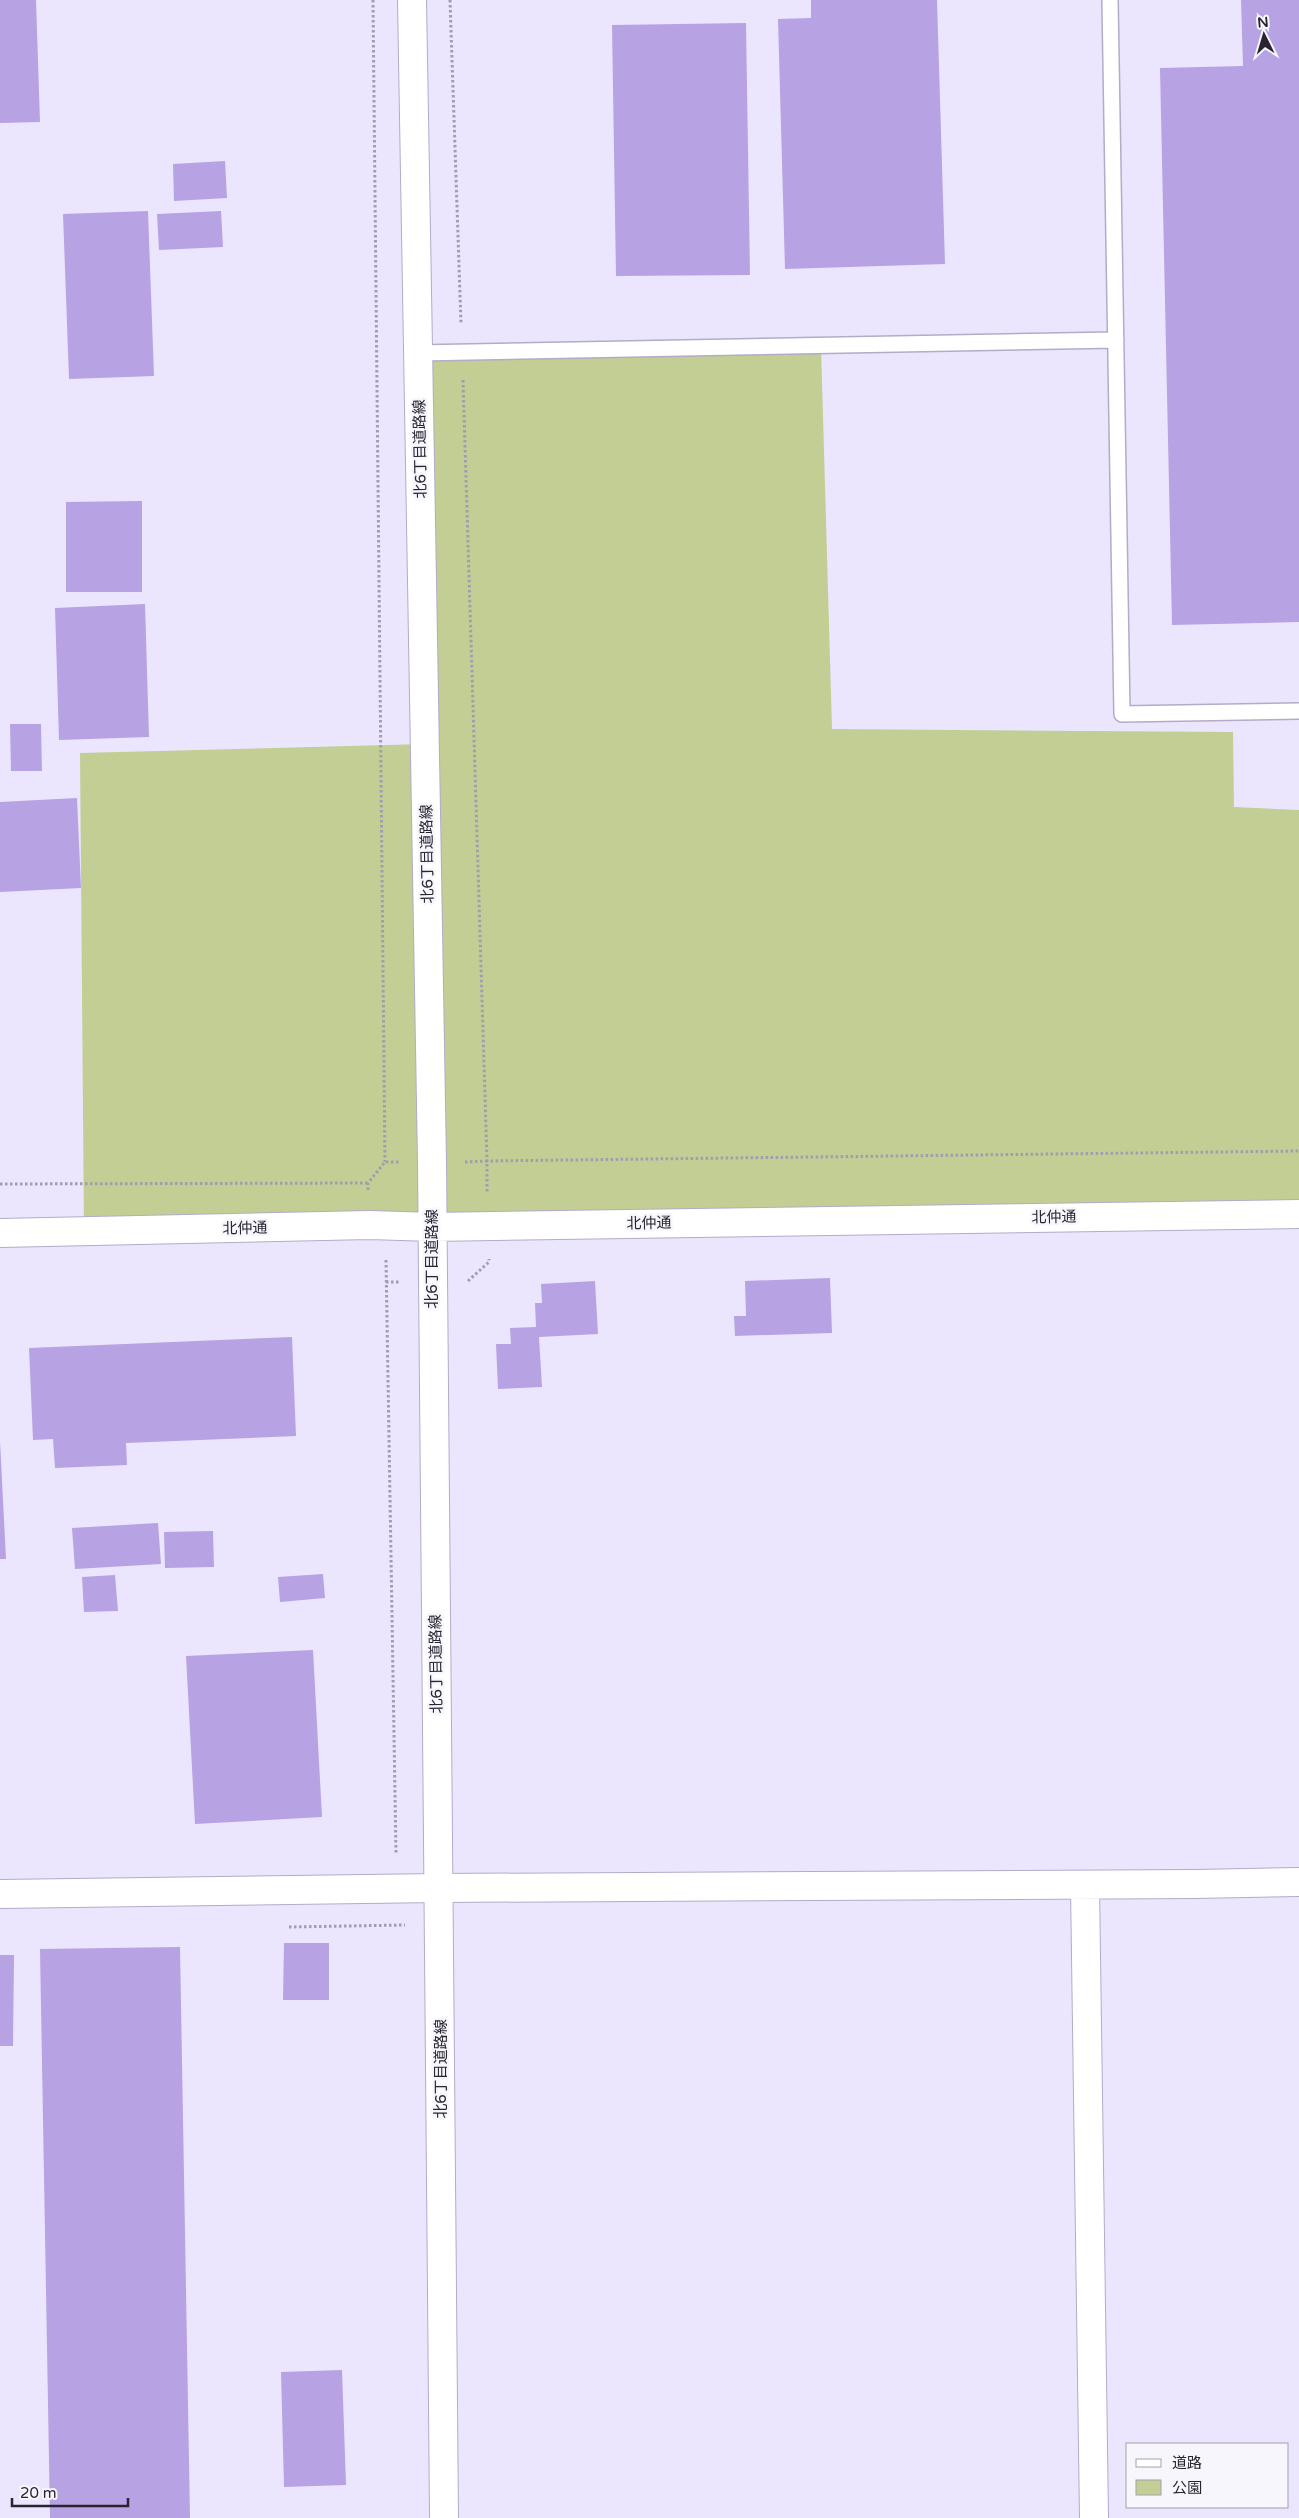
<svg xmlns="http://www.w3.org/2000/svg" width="1299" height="2518" font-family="'Varela Round','Noto Sans JP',sans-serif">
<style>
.green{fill:#c3ce95}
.building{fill:#b7a2e3}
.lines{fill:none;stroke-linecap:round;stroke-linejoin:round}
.service-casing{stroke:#b4abc9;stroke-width:18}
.minor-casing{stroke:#b4abc9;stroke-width:30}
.tertiary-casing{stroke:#b4abc9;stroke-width:30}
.path{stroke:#a19caf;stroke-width:3;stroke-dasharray:2.5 2.5;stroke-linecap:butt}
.service{stroke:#fff;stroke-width:15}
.minor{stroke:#fff;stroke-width:28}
.tertiary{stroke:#fff;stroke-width:28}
.labels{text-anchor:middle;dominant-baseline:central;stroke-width:5;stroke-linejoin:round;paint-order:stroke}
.street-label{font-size:15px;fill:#282530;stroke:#f7f6fc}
</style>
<rect width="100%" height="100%" fill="#ece5fe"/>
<path class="green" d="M821,346l11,383 401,3 1,75 65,3v404l-1215,18 -4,-479 345,-9 -7,-391z"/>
<path class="building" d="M0,0h36l4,122 -40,1z
M811,0h126l8,264 -160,5 -7,-250 33,-1z
M1241,0h58v622l-127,3 -12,-557 83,-2z
M746,23l4,252 -134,1 -4,-251z
M225,161l2,37 -53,3 -1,-37z
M148,211l6,165 -85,3 -6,-165z
M221,211l2,36 -64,3 -2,-36z
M142,501v91h-76v-90z
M145,604l4,133 -90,3 -4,-132z
M10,724h31l1,47h-31z
M77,798l4,90 -81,4v-90z
M830,1278l2,55 -97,3 -1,-20h12l-1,-35z
M595,1281l3,53 -59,3 3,50 -44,2 -2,-45h15l-1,-16 26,-1 -1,-24h7l-1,-19z
M292,1337l4,99 -170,7 1,22 -72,3 -2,-29 -20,1 -4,-92z
M0,1441l6,118h-6z
M158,1523l3,41 -86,5 -3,-41z
M213,1531l1,36 -49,1 -1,-36z
M323,1574l2,24 -45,4 -2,-25z
M115,1575l3,36 -34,1 -2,-35z
M313,1650l9,167 -127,7 -9,-168z
M284,1943h45v57h-46z
M180,1947l10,571h-140l-10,-569z
M0,1955h14l-1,91h-13z
M342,2370l4,115 -62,2 -3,-115z"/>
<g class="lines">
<defs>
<path id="service" d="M1110,0l12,714 177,-3
M418,353l698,-13"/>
<path id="minor" d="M1085,1885l9,633
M0,1894l439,-6 756,-4 104,-2"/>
<path id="tertiary" d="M412,0l20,1162 12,1356
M0,1233l370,-8 62,2 867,-13"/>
</defs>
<use href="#service" class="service-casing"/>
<use href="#minor" class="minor-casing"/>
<use href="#tertiary" class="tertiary-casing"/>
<path class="path" d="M373,0l12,1162
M450,0l11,324
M463,380l24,781 812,-10
M465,1162l22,-1v32
M0,1184l368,-1
M368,1190v-7l17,-21h14
M386,1260l10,593
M468,1281l21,-19v-3
M386,1282h14
M289,1927l116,-2"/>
<use href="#service" class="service"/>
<use href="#minor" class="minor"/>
<use href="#tertiary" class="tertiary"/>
</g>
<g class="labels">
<g class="street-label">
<text transform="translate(420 449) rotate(-91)">北6丁目道路線</text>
<text transform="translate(427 854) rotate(-91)">北6丁目道路線</text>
<text transform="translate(1054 1217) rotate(-1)">北仲通</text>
<text transform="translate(649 1223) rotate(-1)">北仲通</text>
<text transform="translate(245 1228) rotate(-1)">北仲通</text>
<text transform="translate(432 1259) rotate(-90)">北6丁目道路線</text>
<text transform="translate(436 1664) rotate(-91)">北6丁目道路線</text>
<text transform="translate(441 2069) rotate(-90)">北6丁目道路線</text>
</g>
</g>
<rect x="1126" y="2443" width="162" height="65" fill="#f7f6fc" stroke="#a4a2aa"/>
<rect x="1136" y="2459" width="25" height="8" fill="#ffffff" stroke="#a4a2aa"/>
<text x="1172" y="2468" font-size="15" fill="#282530">道路</text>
<rect x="1136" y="2480" width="25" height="15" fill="#c3ce95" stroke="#a4a2aa"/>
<text x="1172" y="2493" font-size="15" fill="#282530">公園</text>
<g transform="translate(1264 35) rotate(355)" stroke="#f7f6fc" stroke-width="4" paint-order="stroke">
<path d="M0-4L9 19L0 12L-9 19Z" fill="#282530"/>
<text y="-8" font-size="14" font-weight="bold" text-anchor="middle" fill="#282530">N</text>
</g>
<path d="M12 2498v8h116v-8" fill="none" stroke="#282530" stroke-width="2.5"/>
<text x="20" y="2498" font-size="15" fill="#282530" stroke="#f7f6fc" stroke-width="4" paint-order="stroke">20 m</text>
</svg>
